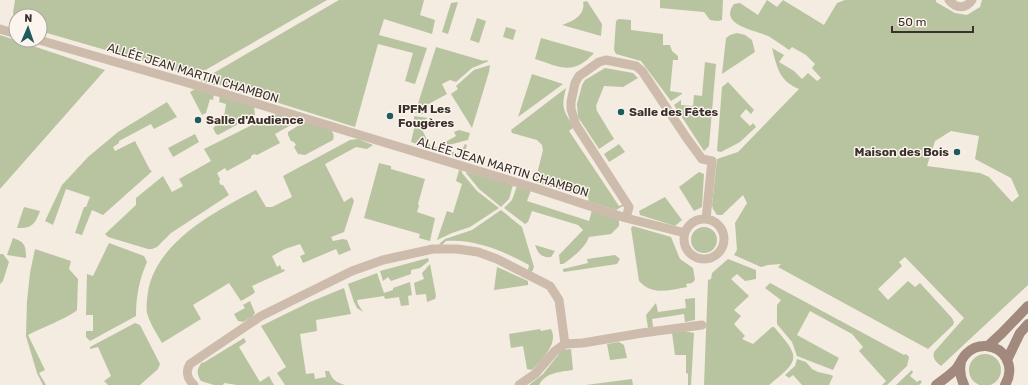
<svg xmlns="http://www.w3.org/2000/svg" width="1028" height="385" font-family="Rubik,sans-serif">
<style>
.green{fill:#b8c4a0;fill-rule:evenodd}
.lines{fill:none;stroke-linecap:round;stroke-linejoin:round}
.street{stroke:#cdbbac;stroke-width:9}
.secondary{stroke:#a18a7d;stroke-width:10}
.poi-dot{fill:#1f5a5e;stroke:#fbf5ee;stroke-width:1.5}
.labels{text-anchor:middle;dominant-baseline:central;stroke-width:3;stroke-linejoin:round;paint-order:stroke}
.street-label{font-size:12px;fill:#3b302b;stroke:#fbf5ee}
.poi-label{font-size:12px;font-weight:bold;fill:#3b302b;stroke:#fbf5ee;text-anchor:start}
</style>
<rect width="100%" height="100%" fill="#f4ebe1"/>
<path class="green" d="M15,0h312l-132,76 -155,-45v-15h-24v9l-3,-12z
M339,0h85l-4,15 15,5 -3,14 -48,-15 -5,16 48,13 -12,36 -10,-3 8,-28 -35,-9 -23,83 -137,-43 -3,1 -15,-4z
M660,0h63l-1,20 -4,1 -8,-1 -6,-8 -44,-4z
M767,0l10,7 6,-7 41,25 13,-22 8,-3h91v2l19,11 12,2 13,-8 2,-7h46v285l-87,81c-5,-4 -9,-8 -7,-14l30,-34 -59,-61 -6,5 3,4 -24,23 10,11 20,-19 7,6 5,-4 32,35 2,4 -1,3 -25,24 -150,-82 3,-3 -13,1 -7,2 -27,-12 3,-5 -2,-27 12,-20 -4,-8 -21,20h-5l-4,-6 -1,-4 5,-46 21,-7 61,-63c-20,-8 -22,-22 -27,-41l12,7 -5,7 15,9 8,8 6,-6 9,8 4,-3 -9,-10 3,-4 -9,-9 -14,-8 -3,3c-7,-5 -14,-10 -21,-14 -13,-6 -50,-11 -34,-32l6,-1 18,12zM951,131l28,5 -4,23 36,19 8,18 -7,6 -23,-25 -9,-4 -53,-7 8,-25z
M587,1l15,23 -1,12 -39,-11c10,-3 24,-10 21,-23z
M458,2l-10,32 -6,-2 9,-29z
M477,18l9,3 -7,22 -9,-3z
M619,19l12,1v10l32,4v11h7l2,6 6,5v4h-5l-3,31 12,2v1l-11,7 -30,-40 -25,-7 -2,-4 2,-29z
M506,27l10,3 -3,10 -10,-3z
M737,33l8,2 7,5 3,12 -33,22 4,-36 4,-3z
M0,35l105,35 -105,119z
M541,38l53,15c-21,23 -34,14 -59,6z
M436,47l48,14 1,-1 4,1 -17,7 -16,14 -6,-2 -8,4 5,10 -22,12 2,6 -5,2 -7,-1z
M705,62l11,2 -7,82 -5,5 -30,-46 7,-5v5l12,1 1,-11 8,1z
M490,65l-1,7 -17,56 -21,-34 7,-5 -2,-3 18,-16z
M605,68l28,5 5,5 -15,9 -19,-1 -8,20 1,5 17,28 -15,10 -21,-32 -1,-13 5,-19 3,-5z
M532,74l31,10 -45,33z
M728,82l26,28 -3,4 -5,-5 -6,7 10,10 3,-3 3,4 -16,15 -19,10 -4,-1 5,-64z
M566,88c-5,20 -3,22 8,39l-5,4 50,75 5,-2 1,1 -9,5 -28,-9 1,-3 -54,-16 8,-32 -1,-5 -5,-5 -25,-7 -1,-3z
M195,89l19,5 -1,6 -3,-1 -4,14 -4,2 -12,-23z
M220,96l34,11 1,8 -37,20 -2,-1 -3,-6 11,-11 2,-13 -7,-2z
M167,102l10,15 -23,12 -3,-5 -32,17v2l-6,4 2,4 20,-10 15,29 2,1 -3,3 -46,41 -11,-5 -10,25 -7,-2 9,-26h2l4,-10 -24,-8 -13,36 -8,-4 17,-36 26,-28 30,-25z
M274,114l15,2 3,3 -1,6 -16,9 5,9 -23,12 -3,-1 -3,2v2l-24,13 -2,-3 -8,5 3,6 -1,3 2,3h2l6,10 -58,38 -14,14 -5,2h-4l-40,-12 -3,-3 31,-29v-7l27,-22 9,16 11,-6 -4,-7 32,-18 -7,-12z
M414,116l14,2 -9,6 12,23 -1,1 -19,-6 3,-13z
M304,122c10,3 34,3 29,18l-28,15 -7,-1 -4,-7 2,-2 -2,-3 -3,-1 -3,-6v-3z
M459,130l11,3 -2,7c-10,2 -18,6 -28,5l16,-9 -2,-4z
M195,134l4,8 -26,15 -5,-9z
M358,139l15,6 -6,4 -11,-2 -31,17 19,38 8,-5 2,4 -10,31 -13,5 2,4 10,-2 4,1 4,10 -12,5 -3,-6 -33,14 -3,-7 5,-2 -5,-10 -15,5 -13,7 5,11 3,-2 2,5 2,-1 1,2 -33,15 3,6 -2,2 -12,7 -12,-18 -36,22 8,14 -39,24c-5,-9 -12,-19 -15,-30 -1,-7 0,-14 1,-21 8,-50 68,-81 108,-102l10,17h6l20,-10 -9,-21 67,-36z
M465,144l2,1 -3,10 -4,3 -26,-9 1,-2 25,7z
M619,144l6,8 -16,10 -5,-8z
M379,163l12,3v3l34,10 -7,25 1,2 -2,6 18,6 -5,23 -11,-3 1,-4 -56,-16z
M459,170l3,1v2l15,18 22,17 -29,19 -18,6 -15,7 10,-29 6,2 9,-29 -6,-3z
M466,172l47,13 -4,14 -8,8 -22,-18 -13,-16z
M699,172l5,2 -2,33 -8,4 -15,-24z
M517,186l14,4 -4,11 62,20 3,-11 27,10v6l-8,8 -22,3c-4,11 -17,21 -26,27h-3l-1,-9 24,-25 -5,-5 -46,-14 -4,11 -3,2 -21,-16 8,-8z
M665,197l17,23 -7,6 -35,-11 -1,-4z
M24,207l16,4c-5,13 -8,18 -23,17z
M501,210l21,17 12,40 -2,5 -4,-2 1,-5c-26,-14 -53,-26 -83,-24l-4,4 -3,-1 6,-5 27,-9z
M633,226l38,11 9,22 13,9 2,12 -3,3 -6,1 1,3c-18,3 -34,9 -48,-6l-8,-53z
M691 240a13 13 0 1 1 26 0a13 13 0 1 1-26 0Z
M13,238c12,4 13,8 13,20l-19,-3z
M109,243l35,13 3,6c-8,18 -11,35 -11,54l-46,25 -4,-4v-6h7v-16h-7l1,-41 6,2z
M535,245l20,6 -4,6c-9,1 -13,-3 -16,-12z
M35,249l36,12 -2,8 9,10 -1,31c-5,6 -40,20 -49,25l17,35 -6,3 7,12h-3l-6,-12 -11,-37 1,-35 3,-28z
M0,254h3l6,8 -6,19 -3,3z
M615,255l5,4 -3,5 -53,8 -1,-1v-2l25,-6 -1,-4z
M428,258l1,3 -9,7 -9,2v4l-20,7 -3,-4 -5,4 -3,-10z
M728,259l28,11v9l-11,2 -8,-7 -6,5 18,17 -15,14 7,6 -7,8 11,12 -3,3 11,5 19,-17h2c27,31 26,33 -5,58h-65l4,-105 3,-1 1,-6z
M430,264l6,32 -1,3 -8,3 -1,-8 -10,1 -2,-12 10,-4 -2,-6z
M497,267l31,14v4l-34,5z
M377,273l7,20 9,-3v-2l17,-6 2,13 -4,1 1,9 -8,1 -2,-9 -14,2 -1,-3 -27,4 1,4 5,8 -6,-4 -3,-6 -6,-18z
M770,283l134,72 2,-1 3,3 -2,9 -20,19h-5l4,-4 -27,-30 4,-4 -11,-13 -42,-23 -13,24 42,23 -6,12 -36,-14 -5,-14 -15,-18v-19l4,-5 -16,-12z
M344,288l7,26 -35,6 1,11 -17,3 6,40 8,-1 1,6 11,-2 -1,-6h4c3,9 7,11 16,14h-60l-8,-12 9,-6 -25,-41 49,-24z
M695,298v22l-10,2 -1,-8 -32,5 1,8 -5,1 -2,-13 10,-12 2,9 28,-4 -1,-9z
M250,301l5,12 -3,4 -9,5 -5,-1 -4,-7 11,-6 -2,-3z
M135,323l5,2 20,39 -2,5 -18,16h-32l-4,-4 7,-5 -13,-29 -8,2v-2z
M540,329l1,2 10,-2c8,15 -10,31 -19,41l-5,-1 -4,-23 -12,2 -2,-14z
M683,331l11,2 -3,52h-3v-11l-2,-1v-18h-11l-3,-22z
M244,338l2,4 -7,5 21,35 9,-6 5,9h-37l-13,-2 -1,2h-9l-13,-4c-5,-8 -4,-12 1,-19l1,1z
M619,342l5,3 3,13 -17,2 -3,-16z
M571,349l2,21c-13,2 -27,2 -34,15h-10l14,-11 19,-24z
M969 370a16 16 0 1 1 32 0a16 16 0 1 1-32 0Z
M797,359l9,3 6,7 6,3 13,3 2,1 -4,9h-27l-9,-10 -4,3 -4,-3 10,-9z
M912,370l1,2 -3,4 7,6 3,-2 2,2 -3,3h-23z
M632,379l1,6h-47z"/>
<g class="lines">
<path class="street" d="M949,0c7,9 17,9 23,0
M0,29l16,5
M39,40l146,42 353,107 88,29 59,15
M626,218l3,-11 -53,-82 -5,-16v-7l4,-19 4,-7 20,-14 7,-2 30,6 6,5 44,66 16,22 10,2 -6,58
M684 239a20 20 0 1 1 40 0a20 20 0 1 1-40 0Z
M194,385c-7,-7 -9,-13 -4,-21l71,-48 91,-45 31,-11 50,-11h24l21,3 19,7 53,27 9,14 6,44
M519,385l16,-11 20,-23 10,-7 18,-1 59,-10 60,-8"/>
<path class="secondary" d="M988,346l14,-13 26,-27
M1007,360l13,-27 8,-9
M961,362c-2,9 -1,15 3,23
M936,385c7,-5 14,-10 20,-16 4,-5 6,-11 10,-15 12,-12 32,-10 40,4 5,9 4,19 -1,27"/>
</g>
<g class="poi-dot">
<circle cx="621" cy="112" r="4"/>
<circle cx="390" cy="116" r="4"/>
<circle cx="198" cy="120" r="4"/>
<circle cx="957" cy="152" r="4"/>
</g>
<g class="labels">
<g class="street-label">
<text transform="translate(193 73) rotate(17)">ALLÉE JEAN MARTIN CHAMBON</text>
<text transform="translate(503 167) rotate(17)">ALLÉE JEAN MARTIN CHAMBON</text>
</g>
<g class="poi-label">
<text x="398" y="109">IPFM Les<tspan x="398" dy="14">Fougères</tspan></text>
<text x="629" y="112">Salle des Fêtes</text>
<text x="206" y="120">Salle d'Audience</text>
<text x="949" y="152" text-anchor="end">Maison des Bois</text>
</g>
</g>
<g transform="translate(28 28) rotate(2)"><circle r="19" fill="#fbf5ee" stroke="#aea6a0"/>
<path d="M0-3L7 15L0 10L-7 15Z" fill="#1f5a5e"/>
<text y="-6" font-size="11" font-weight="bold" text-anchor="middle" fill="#3b302b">N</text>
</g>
<path d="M892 26v6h81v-6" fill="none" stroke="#3b302b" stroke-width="2"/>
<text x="898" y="26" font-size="12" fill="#3b302b" stroke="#fbf5ee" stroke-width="3" paint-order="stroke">50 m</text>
</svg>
